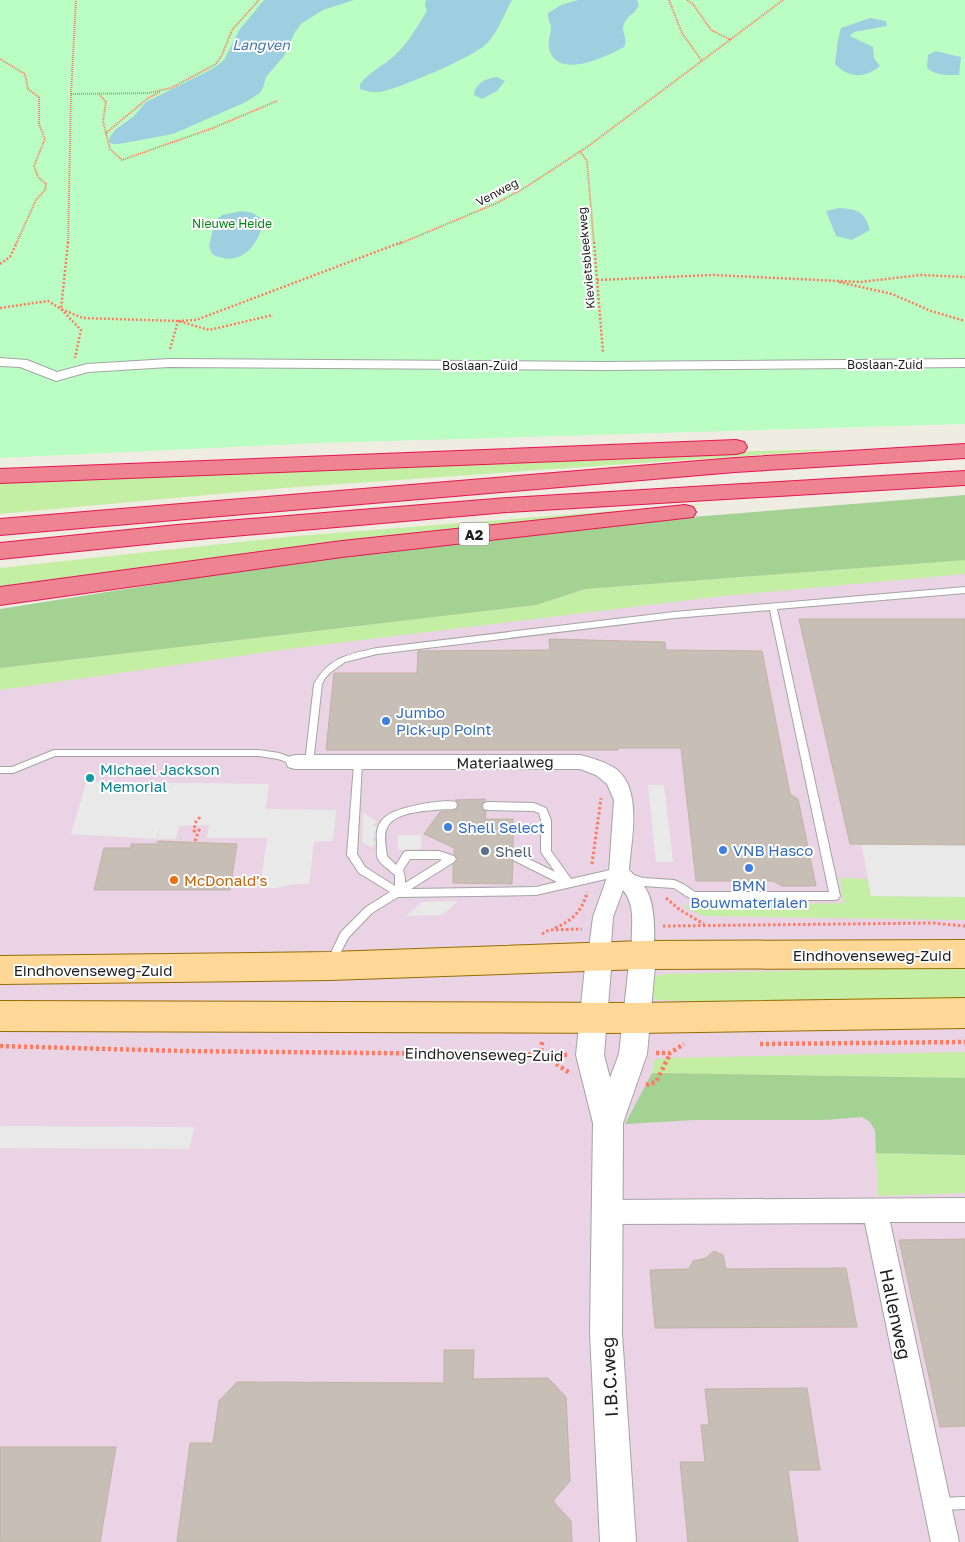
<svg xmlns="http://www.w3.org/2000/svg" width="965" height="1542" font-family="'Golos Text',sans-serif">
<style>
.industrial{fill:#e9d3e4}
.grass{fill:#c4eea3}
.forest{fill:#a3d293}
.park{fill:#bbfec3}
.parking{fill:#e9e9e9}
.water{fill:#9ecfe1}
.building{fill:#c7beb5;stroke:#c2b2a3}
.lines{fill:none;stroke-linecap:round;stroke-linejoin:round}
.service-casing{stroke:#a4a4a4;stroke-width:2}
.minor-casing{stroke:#a4a4a4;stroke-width:2}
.tertiary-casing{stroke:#a4a4a4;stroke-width:2}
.primary-casing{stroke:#966c00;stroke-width:2}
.motorway-casing{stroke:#e71552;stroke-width:2}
.path-far3{stroke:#ff7b63;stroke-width:2;stroke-dasharray:1 1;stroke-linecap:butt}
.path-far2{stroke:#ff7b63;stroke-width:2.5;stroke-dasharray:2 2;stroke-linecap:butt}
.path-far1{stroke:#ff7b63;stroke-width:3;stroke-dasharray:2.5 2.5;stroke-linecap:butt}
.path{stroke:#ff7b63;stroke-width:4.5;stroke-dasharray:3 3;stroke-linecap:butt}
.service{fill:#fff;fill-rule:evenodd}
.minor{fill:#fff;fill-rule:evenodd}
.tertiary{fill:#fff;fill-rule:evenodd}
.primary{fill:#ffd897;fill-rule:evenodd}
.motorway{fill:#ee8391;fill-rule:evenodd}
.shop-dot{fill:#3f7fe0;stroke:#fff;stroke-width:2}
.culture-dot{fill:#0f9aa8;stroke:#fff;stroke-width:2}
.service-dot{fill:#5c6f8a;stroke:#fff;stroke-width:2}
.food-dot{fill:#e8710a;stroke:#fff;stroke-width:2}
.labels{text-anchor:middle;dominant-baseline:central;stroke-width:4;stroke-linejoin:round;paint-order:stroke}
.far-street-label{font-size:12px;fill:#1d1d1d;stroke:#fff}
.far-park-label{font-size:12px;fill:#028414;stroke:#fff}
.far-water-label{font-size:14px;font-style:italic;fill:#4275b5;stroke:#fff}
.shield{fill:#fff;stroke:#616161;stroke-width:1}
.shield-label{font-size:14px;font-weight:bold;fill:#1d1d1d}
.shop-label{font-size:15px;fill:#366cbe;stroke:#fff;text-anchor:start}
.street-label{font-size:15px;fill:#1d1d1d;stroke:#fff}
.culture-label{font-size:15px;fill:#0d838f;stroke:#fff;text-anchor:start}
.service-label{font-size:15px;fill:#4e5e75;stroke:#fff;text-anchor:start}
.food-label{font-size:15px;fill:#c56008;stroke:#fff;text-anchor:start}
.near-street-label{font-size:18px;fill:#1d1d1d;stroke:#fff}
</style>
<rect width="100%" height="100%" fill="#efece2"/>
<path class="industrial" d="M965,534v1008h-965v-899z"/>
<path class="grass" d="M843,449l-560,39 -283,26v-31l715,-31z
M716,503l-418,46 -298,41v-22l296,-32z
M965,560v14l-242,22 -434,53 -289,41v-22l536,-63 49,-16z
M840,878l28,1 3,17 94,1v23l-261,-4 -22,-10 161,-3z
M965,966v32l-247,4 -60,-2 -7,-3 -1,-19 15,-4z
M965,1052v26l-313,-5 2,-13 13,-2z
M876,1153l89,2v38l-87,3z"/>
<path class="forest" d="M965,495v65l-380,29 -49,16 -536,63v-59l320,-51 321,-37z
M652,1073l313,5v77l-89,-2 -1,-23 -5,-8 -8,-5 -37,3h-130l-70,4z"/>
<path class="park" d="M0,0h965v424l-645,19 -320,15z"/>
<path class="parking" d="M86,782l183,2 -3,25 70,1 -3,31 -19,1 -5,42h-15l-17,4h-17l7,-50h-60l2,-13 -30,1 -3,13h-18l3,-14 -4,14 -86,-5z
M648,785h16l9,77h-17z
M854,803l111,19v75l-94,-1z
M363,813l14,8 -4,4 5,3 -5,5 3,2 -4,5 4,2 -4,5 -10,-5z
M398,835h23v14l-23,1z
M458,901l-15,14 -37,1 17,-14z
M0,1126l194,1 -4,22 -190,-1z"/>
<path class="water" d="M264,0h90l-31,10 -21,13 -7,9 -11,24 -18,21 -3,11 -3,5 -14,9 -73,32 -54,10h-7l-3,-2 1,-5 5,-7 19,-14 12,-14 68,-34 10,-8 16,-31z
M426,0h86c-8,14 -15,35 -28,46 -14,12 -87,44 -105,46 -7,1 -12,-1 -19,-3v-5c9,-12 23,-18 34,-28 13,-11 24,-31 33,-45l-2,-6z
M578,0h59l2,5c-3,8 -12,11 -15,19 -4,8 5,15 0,23 -18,10 -68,34 -75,1 -2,-7 2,-13 2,-20 0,-5 -4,-9 -3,-15l13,-8z
M870,18l16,3 1,5 -33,6 -4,4 23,11 1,11 6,8c-15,13 -32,12 -45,-2 1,-8 3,-29 6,-36z
M935,51l26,6 -2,18c-11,0 -23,1 -32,-7l1,-13z
M497,77l8,4 -8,10 -15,8 -8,-4c1,-12 13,-17 23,-18z
M839,208c18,1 26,3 31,22l-18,10 -16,-4 -10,-25z
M242,211l11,2 10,7c-3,26 -24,49 -51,34l-3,-8 6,-25 7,-6z"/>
<path class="building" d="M799,619h166v226l-115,-1z
M549,639l116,3 1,8 96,1 28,143 8,5 18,87h-34l-9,-5h-77l-15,-133h-63v2h-292l8,-77h83l1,-22 132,-1z
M486,799l-5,6 1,5 4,1 -1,8h28v33l-4,4 4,6 -1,22 -59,-1v-18l5,-5 -4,-6v-6l-30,-14 16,-22 14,-1 4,-2v-8l-3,-1z
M158,841l79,3 -7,46h-136l10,-42h27v-4h26z
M965,1239v187l-25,1 -41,-187z
M714,1251l9,4 3,14 120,-1 11,59 -202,1 -5,-58 39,-1 4,-8 13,-3z
M444,1350h30l-1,29 75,-1 18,19 4,84 -17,20 18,20 1,21h-395l13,-99h23l6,-42 18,-19 207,1z
M807,1388l13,82h-32l10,72h-110l-8,-80h25l-4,-37h8l-4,-36z
M0,1447h116l-16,95h-100z"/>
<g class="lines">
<defs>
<path id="service" d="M965,587v6l-188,16 63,287 -2,3 -3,1h-140l-9,-4 -12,-8 -31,-2 -15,-5 -2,-3 2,-3 3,-1 12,4 31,2 9,4 12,8h134l-59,-282 -96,8 -297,36 -32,8 -14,10 -6,6 -3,6 -9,79 -1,2h-6l-1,-2 9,-79c15,-27 35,-30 63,-36l297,-36z
M54,750h205l20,3 19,7 1,2 -1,2 -3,1 -17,-6 -19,-3h-204l-42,17h-13v-6h12z
M358,761l3,1 1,2 -5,90 8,13 30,19v-11c-5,-5 -13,-9 -17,-16 -2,-4 -1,-11 -1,-16 -1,-9 0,-19 7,-25 11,-11 58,-19 72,-16l1,3 -1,3 -3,1c-17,1 -59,1 -66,19 -4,8 -1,19 0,28l9,9 8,-13 3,-1h32l15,5 2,3 -2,3 -43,27 125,-2 21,-5 -44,-22 -2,-3 2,-3 3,-1 3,1 36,18 -14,-20v-32l-2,-7 -6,-2 -46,-1 -3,-1 -1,-3 1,-3 3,-1 47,1 12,5 5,12v31l20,28 48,-11 3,1 2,3 -2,3 -3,1 -83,19 -138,2 -26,16 -24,25 -13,26 -3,1 -3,-1 -2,-3 14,-29 25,-25 24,-15 -31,-19 -12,-18 7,-91 1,-2zM410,859h29l3,1 -37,23v-5l-2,-8z
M965,1497v12l-26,1 -5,-1 -1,-5 1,-5 5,-1z"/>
<path id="minor" d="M0,358l27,2 30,12 30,-8 82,-5 435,3 361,-3v8l-361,3 -435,-3 -81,5 -32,9 -36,-14 -20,-1z
M295,755h285c12,3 26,7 36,14 27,21 15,71 13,101 6,6 14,13 18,21 8,14 10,56 3,71l-7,2 -7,-2c-11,-22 5,-50 -13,-72l-10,27 -3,40 -4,7 -7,2 -7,-2 -4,-7 5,-40 16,-45 5,-72 -7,-16 -11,-9 -16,-6h-285l-7,-2 -2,-5 2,-5z
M965,1198v24h-75l69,320h-28l-66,-319 -258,1 -9,-3 -3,-9 3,-9 9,-3z"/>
<path id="tertiary" d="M643,943l9,4 4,8 -9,99 -24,69 -1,210 14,209h-36l-10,-209 3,-210 -17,-68 10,-98 4,-8 9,-4 9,4 4,8 -8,98 6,23 9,-24 11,-99 4,-8z"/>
<path id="primary" d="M965,940v28l-322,1 -313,11 -330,4v-28l330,-4 313,-11z
M965,998v30l-329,5 -636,-2v-30l636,2z"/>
<path id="motorway" d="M736,440l8,2 3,5 -3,5 -8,2 -736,29v-14z
M965,444v14l-230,14 -735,63v-16l735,-61z
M965,471v14l-458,27 -330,29 -177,18v-16l177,-18 330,-27z
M685,505l8,2 3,5 -3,5 -351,40 -342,48v-18l342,-46z"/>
</defs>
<use href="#service" class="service-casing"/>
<use href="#minor" class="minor-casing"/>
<use href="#tertiary" class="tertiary-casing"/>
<use href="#primary" class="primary-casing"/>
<use href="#motorway" class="motorway-casing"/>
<path class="path-far3" d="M669,0l13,33 20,28
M687,0l6,4 18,26 20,10
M0,59l25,15 3,15 11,8v27l6,15 -11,27 4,11 8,7 -1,6 -9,10 -20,44
M160,92l-12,6 -42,35 4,16 12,11 91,-32 64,-27
M71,94l78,-1 22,-5 45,-24 6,-9 10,-25 27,-30
M99,94l7,8 -3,19 3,12
M580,151l7,10 7,83
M68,244l3,-150 5,-94
M399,244l98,-41 29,-16 61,-40 196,-147"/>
<path class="path-far2" d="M68,242l-7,67 22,9 95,3 31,9 64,-15
M594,242l9,111
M0,264l10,-7 7,-15
M597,280l116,-5 147,7 61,-7 44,2
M839,282l53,12 39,17 34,10
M0,308l48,-7 13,8 20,21 -6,28
M178,321l18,-1 206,-78
M170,349l8,-28"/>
<path class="path-far1" d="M195,841l4,-11 -5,1 1,-8 5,-6
M592,864l9,-66
M666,898l14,12 24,14
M663,926l269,-3 33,3
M555,928c17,-7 28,-18 32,-36
M542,934l7,-4 33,-1"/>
<path class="path" d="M542,1042l-1,12 29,19
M760,1044l205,-2
M0,1046l182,5 385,4
M656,1053h14l14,-9
M646,1085l10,-3 14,-28"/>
<use href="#service" class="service"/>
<use href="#minor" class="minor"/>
<use href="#tertiary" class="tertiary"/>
<use href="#primary" class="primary"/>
<use href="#motorway" class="motorway"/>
</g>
<g class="shop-dot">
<circle cx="386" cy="721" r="5"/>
<circle cx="448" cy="827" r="5"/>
<circle cx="723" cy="850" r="5"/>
<circle cx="749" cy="868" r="5"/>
</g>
<circle class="culture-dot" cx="90" cy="778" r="5"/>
<circle class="service-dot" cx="485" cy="851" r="5"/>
<circle class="food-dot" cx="174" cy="880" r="5"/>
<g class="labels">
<g class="far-street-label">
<text transform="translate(497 192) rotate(-28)">Venweg</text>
<text transform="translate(586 258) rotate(-95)">Kievietsbleekweg</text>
<text x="885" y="364">Boslaan-Zuid</text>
<text x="480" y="365">Boslaan-Zuid</text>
</g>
<g class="far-park-label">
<text x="232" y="223">Nieuwe Heide</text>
</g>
<g class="far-water-label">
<text x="261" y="44">Langven</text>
</g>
<rect class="shield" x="459" y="522.5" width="30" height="23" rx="4"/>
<g class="shield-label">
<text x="474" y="534">A2</text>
</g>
<g class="shop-label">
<text x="396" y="712">Jumbo<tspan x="396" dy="17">Pick-up Point</tspan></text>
<text x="458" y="827">Shell Select</text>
<text x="733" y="850">VNB Hasco</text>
<text x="749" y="885" text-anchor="middle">BMN<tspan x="749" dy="17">Bouwmaterialen</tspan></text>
</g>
<g class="street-label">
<text transform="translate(505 762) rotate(-1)">Materiaalweg</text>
<text x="872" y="955">Eindhovenseweg-Zuid</text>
<text x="93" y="970">Eindhovenseweg-Zuid</text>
<text transform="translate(484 1054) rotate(1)">Eindhovenseweg-Zuid</text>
</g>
<g class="culture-label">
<text x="100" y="769">Michael Jackson<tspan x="100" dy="17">Memorial</tspan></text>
</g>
<g class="service-label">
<text x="495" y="851">Shell</text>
</g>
<g class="food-label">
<text x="184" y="880">McDonald's</text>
</g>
<g class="near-street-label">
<text transform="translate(896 1314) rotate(78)">Hallenweg</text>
<text transform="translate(609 1377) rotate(-93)">I.B.C.weg</text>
</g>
</g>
</svg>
